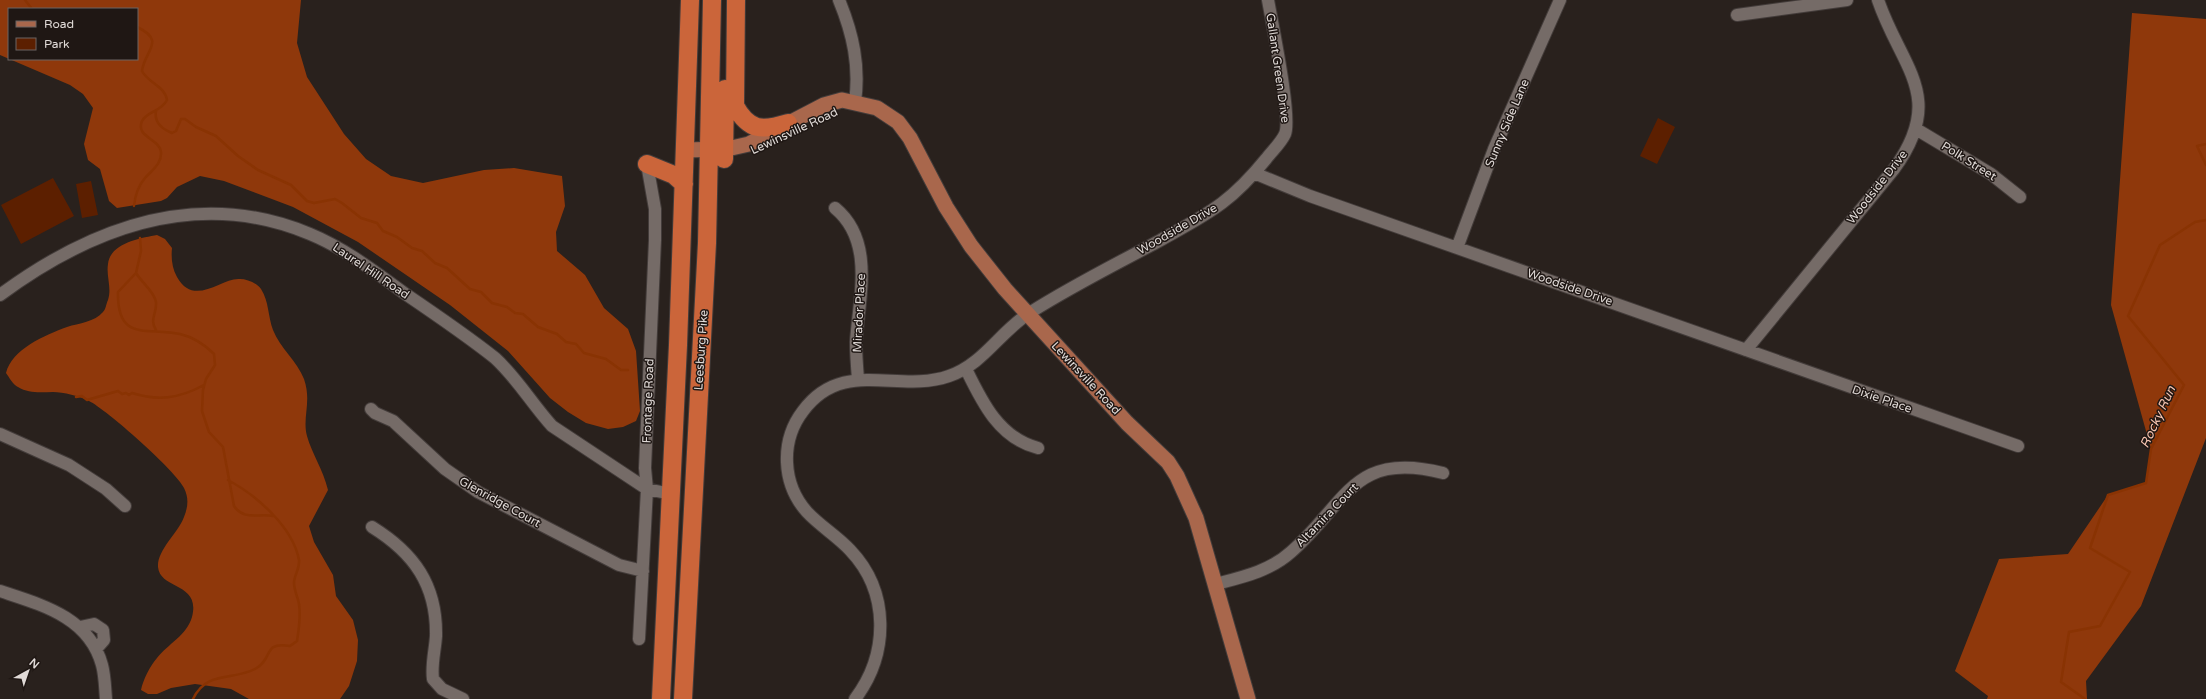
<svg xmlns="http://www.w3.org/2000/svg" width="2206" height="699" font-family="'Varela Round',sans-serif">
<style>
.green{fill:#5c1f00}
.forest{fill:#8f380b;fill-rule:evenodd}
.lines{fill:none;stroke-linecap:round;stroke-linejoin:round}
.stream{stroke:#893303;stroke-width:2.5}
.minor-casing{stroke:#433c3a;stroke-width:14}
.major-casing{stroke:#433c3a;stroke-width:17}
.highway-casing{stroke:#433c3a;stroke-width:20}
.minor{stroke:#756b67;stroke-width:12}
.major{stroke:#a9674c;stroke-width:15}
.highway{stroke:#cb653a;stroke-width:18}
.labels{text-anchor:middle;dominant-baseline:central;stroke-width:3;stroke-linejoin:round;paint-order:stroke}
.street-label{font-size:12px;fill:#e0dad7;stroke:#1f1714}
.water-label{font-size:13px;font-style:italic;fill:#f7c5b1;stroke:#1f1714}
</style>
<rect width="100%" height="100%" fill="#29211d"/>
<path class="green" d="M1658,118l17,9 -18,37 -17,-8z
M53,178l21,38 -53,28 -20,-39z
M91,181l7,34 -16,3 -6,-34z"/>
<path class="forest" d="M0,0h301l-4,43 10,34 37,57 22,25 25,17 32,7 61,-13 30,-2 48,8 3,30 -9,26 1,19 28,24 19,33 24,21 8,22 4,60 -4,10 -13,6 -15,2 -22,-6 -18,-11 -18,-14 -42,-47 -58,-46 -92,-63 -65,-35 -69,-26 -24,-5 -23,11 -10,11 -6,3 -44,7 -8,-7 -9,-32 -12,-9 -4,-16 9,-36 -10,-14 -13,-9 -70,-30zM9,9h128v50h-128z
M2132,13l74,6v419l-65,168 -55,75 1,18h-100l1,-3 -33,-25 44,-112 69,-5 40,-59 38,-12 5,-34 -40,-144z
M157,235l8,4 7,9c-1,10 0,20 5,29 17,31 45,0 63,2 7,0 17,4 21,10 8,12 7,28 12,41 7,18 24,31 31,49 8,23 -2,38 3,57 5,18 16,33 21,54l-19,36 5,16 19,33 3,21 17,24 5,20 -1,21 -8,25 -9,13h-91l-18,-10 -36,-5 -24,4 -14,6h-9l-7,-4c2,-10 9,-24 16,-32 11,-14 30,-23 35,-41 9,-35 -32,-27 -34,-50 -1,-17 20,-34 26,-50 4,-10 5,-19 0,-29 -7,-16 -78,-79 -95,-87 -9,-5 -26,-9 -36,-9 -11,0 -24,2 -35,-5 -5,-2 -9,-10 -12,-14 6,-24 39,-38 61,-46 12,-4 28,-5 36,-15 3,-3 3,-8 5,-12 4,-12 -2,-24 0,-36 2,-21 33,-26 49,-29z"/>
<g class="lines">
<path class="stream" d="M25,0l7,9
M156,111c-2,11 6,18 16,22l4,-2 5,-12h4l11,8 20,9 22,20 20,14 33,15 16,16 7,2 21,-4 7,4 19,15 16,5 6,8 14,6 15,11 10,3 13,12 12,5 23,21 11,3 11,11 15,4 8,6 8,1 15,13 19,7 9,8 10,2 8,9 22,6 15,11h7
M2206,144l-9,2 9,19
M134,206c1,-10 4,-20 11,-28 7,-8 17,-14 16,-26 -1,-13 -26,-15 -19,-31 5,-10 19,-9 25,-21 -2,-14 -19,-17 -25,-29 2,-20 25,-30 -5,-44
M140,238l1,13 -5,22 -18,19c-1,50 28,35 62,42 13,3 24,10 34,20l1,11 -9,14 -3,11 -1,21 7,21 14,15 11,59c10,15 25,7 39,10
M136,273c6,10 18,18 20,29 1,12 -7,17 0,28
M76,397l6,-1 5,4 31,-9 4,3 4,-1 3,2 3,-2c26,8 46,6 72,-8
M193,699c14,-29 39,-18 62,-30 19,-10 7,-28 35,-23l7,-5c2,-13 4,-24 2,-37 -1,-6 -5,-14 -5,-21 0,-8 6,-14 5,-23 -6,-33 -43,-65 -71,-80
M2085,699l-24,-17 8,-50 31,-6 30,-54 -40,-24 18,-53 38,-12 5,-34 33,-64 -56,-69 32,-71 35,-23 11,-2"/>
<defs>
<path id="minor" d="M839,0c14,34 21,66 16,102
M1737,15l110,-15
M1916,129l75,45 29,23
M1254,173l56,23 708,250
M835,208c40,33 24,89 21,134 0,12 1,25 2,37
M1457,248l37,-99 66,-149
M0,295c92,-68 198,-108 310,-61 34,14 64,37 94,59 31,21 62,42 91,65 22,20 37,46 57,68l95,63 24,5
M1746,350l148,-181c53,-73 7,-101 -16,-169
M966,369c16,33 33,69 72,79
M371,409l4,4 18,8 52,48 33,23 141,73 24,6
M0,434l69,31 37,24 19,17
M372,527c42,26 65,58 64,109 -1,15 -5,29 -3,43l9,10 21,10
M1216,584c27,-7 54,-13 75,-32 56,-49 62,-102 152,-79
M0,591c42,14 89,26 102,74 3,11 3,23 4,34
M80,627l14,-3 9,6 1,10 -8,9
M639,639l8,-150 -2,-21 10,-228v-31l-8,-45
M855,699c34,-45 35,-107 -5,-149 -13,-14 -30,-24 -43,-38 -25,-28 -27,-71 -4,-101 40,-54 95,-17 146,-35 35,-12 52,-46 82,-64 41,-26 85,-48 128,-71 21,-12 43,-23 63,-38 16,-12 31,-28 44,-44 6,-8 15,-16 19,-25 7,-16 -13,-111 -17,-134"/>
<path id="major" d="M685,150l42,-1 22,-5 75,-39 18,-5 35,8 21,14 12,16 36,69 25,39 34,43 122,134 41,39 9,14 19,42 52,181"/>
<path id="highway" d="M736,0l-1,106c14,25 27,25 53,17
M724,159l1,-70
M647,164l27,11 10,9
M661,699l17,-354 12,-345
M683,699l24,-456 5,-243"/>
</defs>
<use href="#minor" class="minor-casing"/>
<use href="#major" class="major-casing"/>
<use href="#highway" class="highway-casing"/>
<use href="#minor" class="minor"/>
<use href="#major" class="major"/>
<use href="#highway" class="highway"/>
</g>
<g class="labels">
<g class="street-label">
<text transform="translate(1278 68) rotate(82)">Gallant Green Drive</text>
<text transform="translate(1507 123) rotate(-67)">Sunny Side Lane</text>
<text transform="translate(794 131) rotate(-25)">Lewinsville Road</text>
<text transform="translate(1969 161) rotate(32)">Polk Street</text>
<text transform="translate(1877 187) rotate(-52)">Woodside Drive</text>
<text transform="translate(1177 229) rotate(-30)">Woodside Drive</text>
<text transform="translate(371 271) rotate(34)">Laurel Hill Road</text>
<text transform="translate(1570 287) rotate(19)">Woodside Drive</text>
<text transform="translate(859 313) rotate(-87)">Mirador Place</text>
<text transform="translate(701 350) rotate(-86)">Leesburg Pike</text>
<text transform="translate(1086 378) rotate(47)">Lewinsville Road</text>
<text transform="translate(1882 399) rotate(19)">Dixie Place</text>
<text transform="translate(648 401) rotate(-88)">Frontage Road</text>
<text transform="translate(500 502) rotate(29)">Glenridge Court</text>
<text transform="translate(1327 515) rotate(-46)">Altamira Court</text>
</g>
<g class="water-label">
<text transform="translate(2158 417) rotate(-65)">Rocky Run</text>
</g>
</g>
<rect x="8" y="8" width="130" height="52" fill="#1f1714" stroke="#6c6562"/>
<rect x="16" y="21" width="20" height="6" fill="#a9674c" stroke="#6c6562"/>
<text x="44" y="28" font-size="12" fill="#e0dad7">Road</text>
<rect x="16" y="38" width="20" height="12" fill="#5c1f00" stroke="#6c6562"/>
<text x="44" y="48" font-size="12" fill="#e0dad7">Park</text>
<g transform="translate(28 671) rotate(40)" stroke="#1f1714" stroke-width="3" paint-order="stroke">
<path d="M0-3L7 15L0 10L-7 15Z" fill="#e0dad7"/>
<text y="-6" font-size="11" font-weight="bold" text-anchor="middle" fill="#e0dad7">N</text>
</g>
</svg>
